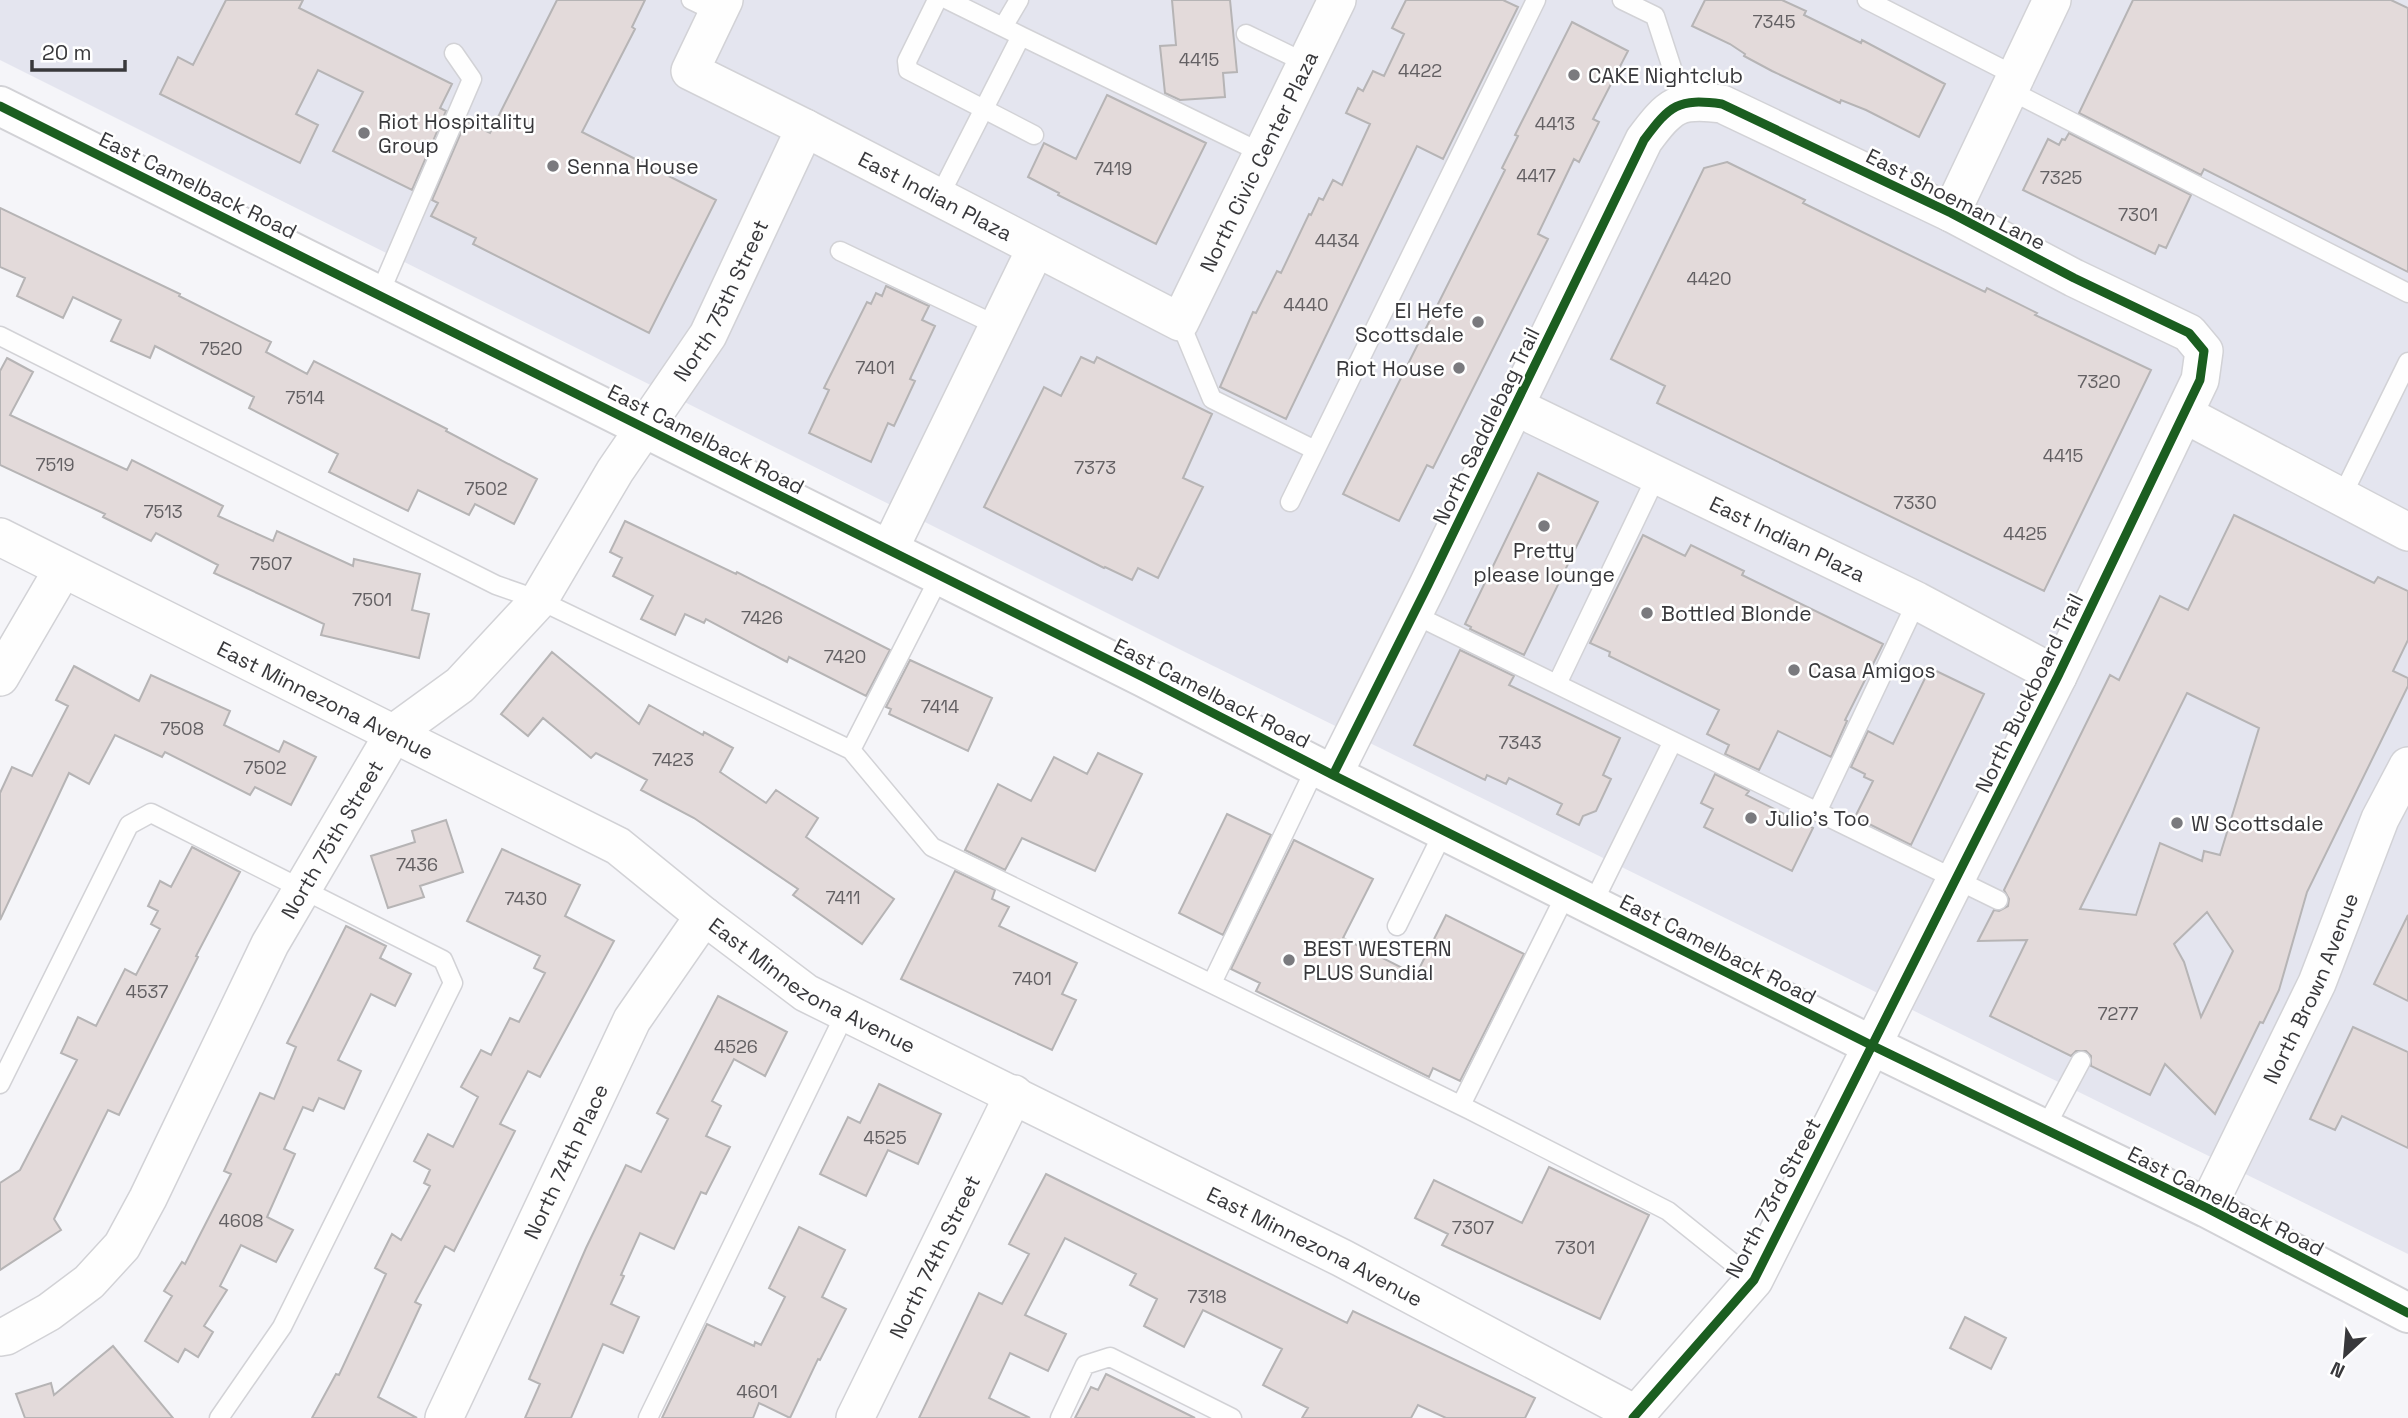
<svg xmlns="http://www.w3.org/2000/svg" width="2408" height="1418" font-family="'Space Grotesk',sans-serif">
<style>
.built{fill:#e4e5ef}
.building{fill:#e3dada;stroke:#b6b4b5;stroke-width:2;fill-rule:evenodd}
.lines{fill:none;stroke-linecap:round;stroke-linejoin:round}
.lane-casing{stroke:#d2d2d6;stroke-width:21}
.street-casing{stroke:#d2d2d6;stroke-width:40}
.primary-casing{stroke:#d2d2d6;stroke-width:42}
.lane{stroke:#fefefe;stroke-width:18}
.street{stroke:#fefefe;stroke-width:37}
.primary{stroke:#fefefe;stroke-width:38}
.cycleway-casing{stroke:#fff;stroke-width:13}
.cycleway{stroke:#1b5e20;stroke-width:9}
.poi-dot{fill:#7a7a7e;stroke:#fff;stroke-width:2.5}
.labels{text-anchor:middle;dominant-baseline:central;stroke-width:5;stroke-linejoin:round;paint-order:stroke}
.number-label{font-size:18px;fill:#636063}
.poi-label{font-size:21px;fill:#38383b;stroke:#fff;text-anchor:start}
.street-label{font-size:21px;fill:#38383b;stroke:#fff}
</style>
<rect width="100%" height="100%" fill="#f5f5f9"/>
<path class="built" d="M0,0h2408v1254l-1221,-601 -1187,-593z"/>
<path class="building" d="M226,0h77l-4,8 153,76 -12,24 6,3 -34,79 -79,-39 30,-59 -45,-22 -22,44 22,11 -18,38 -140,-69 18,-37 15,8z
M557,0h88l-13,27 3,2 -53,103 134,68 -67,133 -176,-89 3,-6 -45,-22 7,-13 -6,-3 34,-79 24,12z
M1172,0h58l7,72 -14,1 2,24 -45,3 -15,-7 -5,-47 16,-1z
M1406,0h97l15,7 -75,152 -26,-13 -131,273 -66,-32 33,-75 3,1 21,-42 4,2 28,-59 2,1 8,-17 4,2 10,-20 9,5 28,-61 -24,-11 12,-25 5,3 10,-20 11,5 20,-42 -12,-6z
M1705,0h77l24,11 -2,4 57,28 1,-3 83,44 -26,53 -53,-27 -25,-10 -1,3 -68,-32 -28,-15 1,-2 -15,-10 -38,-18z
M2133,0h258l17,8v264l-204,-103 -3,6 -122,-62z
M1572,22l56,29 -35,68 6,3 -20,40 -5,-3 -36,75 10,5 -115,229 -6,-3 -28,56 -56,-27 162,-324 -3,-2 16,-32 -3,-1z
M1107,95l99,48 -50,101 -98,-49 1,-2 -31,-16 16,-34 32,16z
M2069,133l122,62 -25,53 -7,-3 -4,9 -132,-64 25,-51 11,6 3,-6 3,1z
M1727,162l78,38 -2,3 182,89 2,-4 50,25 -2,2 116,55 -107,221 -387,-188 8,-17 -54,-27 93,-191z
M0,208l180,86 -1,2 92,46 -5,10 41,22 7,-13 133,68 -1,2 91,48 -23,45 -39,-20 -6,11 -51,-25 -10,21 -79,-39 9,-18 -89,-46 5,-11 -99,-51 -5,12 -39,-17 10,-21 -48,-23 -10,21 -46,-22 8,-18 -25,-11z
M886,286l43,20 -7,14 13,6 -25,53 5,2 -21,45 -6,-3 -17,39 -62,-29 20,-43 -5,-2 43,-86 4,2 5,-11 6,3z
M1081,357l13,6 3,-6 115,57 -29,64 20,9 -45,91 -20,-10 -6,12 -27,-13 -1,1 -120,-61 60,-120 17,9z
M7,358l26,14 -23,43 117,55 5,-10 91,46 -5,10 55,25 4,-10 76,35 1,-7 66,15 -8,36 17,4 -10,44 -98,-23 3,-11 -110,-51 4,-8 -62,-32 -5,8 -48,-24 2,-3 -105,-49v-94z
M1538,473l60,29 -74,153 -54,-26 1,-2 -6,-3z
M2234,515l140,68 4,-6 30,14v49l-15,31 15,7v8l-101,206 -28,98 -16,33 -3,-1 -45,92 -50,-50 -15,31 -59,-29v-10l-5,-5h-10l-5,5 -81,-40 37,-76 -49,1 16,-31 5,1 9,-5 1,-7 -5,-9 106,-215 9,5 41,-84 28,14zM2187,693l72,35 -39,127 -16,-4 -2,10 -42,-18 -24,72 -56,-6zM2207,912l26,39 -32,66 -17,-55 -10,-18z
M625,521l111,53 1,-2 153,78 -24,46 -77,-39 -2,5 -81,-43 -2,4 -19,-9 -10,21 -34,-16 12,-23 -40,-20 9,-18 -12,-6z
M1643,535l42,21 6,-11 53,26 -2,4 141,69 -38,76 2,1 -16,36 -53,-26 -19,39 -34,-16 4,-9 -22,-11 12,-24 -110,-54 1,-4 -20,-9z
M1460,650l54,26 -5,9 111,53 -17,37 8,4 -15,32 -13,5 -4,9 -22,-11 5,-10 -53,-26 -3,6 -19,-9 -2,5 -71,-35z
M552,652l87,72 10,-19 54,30 1,-3 29,16 -13,24 46,31 10,-13 42,28 -12,19 88,62 -32,45 -69,-49 5,-6 -104,-71 -53,-28 6,-10 -51,-27 -5,5 -48,-40 -15,18 -27,-22z
M910,660l82,38 -24,53 -79,-37 2,-5 -5,-2z
M74,666l65,35 12,-26 79,36 -6,14 55,27 5,-11 32,16 -25,48 -36,-18 -5,8 -85,-43 -3,5 -47,-22 -26,49 -20,-11 -69,147v-127l12,-26 20,9 36,-70 -12,-6z
M1930,668l54,26 -73,151 -56,-28 18,-36 -9,-4 1,-3 -14,-7 17,-36 25,13z
M1098,753l44,21 -47,97 -73,-33 -17,32 -40,-20 33,-66 33,17 23,-44 33,17z
M1715,774l34,17 -3,4 67,33 -21,43 -88,-44 9,-18 -12,-6z
M1227,814l44,21 -48,100 -44,-22z
M446,820l17,52 -43,14 4,11 -36,11 -17,-52 44,-14 -3,-11z
M1294,840l79,39 -30,59 73,37 30,-60 78,39 -64,127 -27,-13 -4,9 -173,-86 4,-8 -29,-14z
M192,847l48,25 -44,84 2,1 -79,158 -11,-5 -54,109 7,11 -61,40v-87l20,-13 57,-110 -16,-7 17,-36 18,9 29,-57 11,6 24,-46 -9,-5 7,-13 -10,-5 12,-25 11,6z
M502,849l78,36 -15,31 49,25 -74,136 -12,-6 -28,53 15,7 -61,120 -9,-5 -30,56 6,3 -43,92 39,21h-105l24,-44 3,1 47,-101 -11,-6 17,-34 9,6 29,-54 -6,-3 6,-13 -16,-9 14,-27 25,13 25,-50 -17,-10 20,-37 10,5 19,-37 9,4 26,-49 -11,-5 6,-12 -73,-35z
M955,871l40,19 -3,9 17,8 -10,19 78,37 -15,31 14,6 -24,50 -151,-71z
M2408,915v86l-34,-17z
M346,926l40,20 -6,12 31,16 -16,32 -24,-12 -33,66 23,11 -17,38 -25,-11 -6,13 -10,-4 -19,42 11,5 -28,63 26,13 -17,32 -35,-17 -21,41 7,4 -23,36 9,6 -15,25 -13,-8 -7,13 -33,-21 27,-45 -8,-5 18,-29 3,2 46,-90 -7,-3 36,-78 14,6 22,-52 -9,-4z
M718,996l69,36 -22,44 -31,-17 -22,42 9,5 -15,30 24,11 -24,47 -5,-2 -27,57 -34,-16 -19,42 3,1 -13,28 28,13 -16,36 -20,-9 -32,74h-46l15,-34 -11,-5 57,-131 40,-83 15,7 27,-53 -11,-6z
M2353,1027l55,25v96l-66,-32 -7,14 -25,-11z
M879,1084l62,30 -23,50 -30,-14 -22,46 -46,-22 28,-57 12,6z
M1549,1167l100,48 -49,104 -158,-74 6,-11 -33,-16 19,-38 88,43z
M1046,1174l301,149 6,-12 182,87 -10,20h-79l-28,-13 -7,13h-109l6,-10 -45,-23 19,-36 -79,-39 -19,37 -40,-21 13,-27 -27,-14 6,-11 -71,-36 -40,77 41,19 -18,37 -38,-18 -21,45 41,20h-111l60,-125 23,11 27,-50 -20,-10z
M799,1227l46,23 -23,47 24,12 -26,51 -2,-1 -28,59 -31,-15 -6,15h-91l45,-94 47,22 1,-4 6,3 24,-48 -16,-9z
M1965,1317l41,21 -15,31 -41,-21z
M113,1346l60,72h-148l-9,-24 35,-11 3,12z
M1106,1374l89,44h-120l16,-31 7,3z"/>
<g class="lines">
<defs>
<path id="lane" d="M691,0l27,13
M937,0l-30,61 1,9 126,65
M948,0l73,36
M1622,0l33,16 28,86
M1867,0l149,76
M1003,27l16,-27
M1246,34l60,29
M2009,90l399,203
M939,197l82,-161 241,117
M840,251l158,75
M379,295l93,-216 -18,-26
M1180,322l32,77 103,51
M0,336l496,249 43,15 312,150 81,97 538,263 198,101 86,69
M2342,496l66,-134
M1290,502l246,-502
M1413,614l585,286
M1557,684l100,-209
M851,750l89,-174
M1818,810l99,-209
M1592,905l81,-164
M1397,926l47,-95
M1212,983l104,-216
M0,1084l129,-259 22,-12 292,147 10,23 -171,344 -63,91
M1461,1105l106,-213
M2044,1130l37,-69
M648,1418l198,-406
M1060,1418l25,-53 25,-8 122,61"/>
<g id="street">
<path id="s1" d="M724,0l-34,71 115,57 375,194 157,-322"/>
<path d="M1951,213l101,-213"/>
<path id="s2" d="M1514,406l403,195 141,75"/>
<path d="M2184,414l224,118"/>
<path id="s3" d="M0,537l618,309 86,70 102,77 536,265 295,157"/>
<path d="M889,550l147,-302"/>
<path d="M0,677l63,-108"/>
<path d="M1333,775l95,-190 216,-445c26,-35 34,-42 78,-36l229,109 123,65 115,55 15,18 -4,29 -142,296 -304,604 -121,138"/>
<path id="s4" d="M2207,1208l110,-225 63,-164 28,-53"/>
<path id="s5" d="M0,1337l6,-1 43,-24 40,-30 33,-36 26,-48 122,-254 124,-211 66,-48 79,-85 76,-129 93,-136 97,-207"/>
<path id="s6" d="M444,1418l188,-398 72,-104"/>
<path id="s7" d="M855,1418l159,-324"/>
</g>
<path id="primary" d="M0,106l1143,571 190,98 538,270 336,163 201,105"/>
</defs>
<use href="#lane" class="lane-casing"/>
<use href="#street" class="street-casing"/>
<use href="#primary" class="primary-casing"/>
<use href="#lane" class="lane"/>
<use href="#street" class="street"/>
<use href="#primary" class="primary"/>
<defs>
<path id="cycleway" d="M0,106l1143,571 190,98 538,270 336,163 201,105
M1333,775l95,-190 216,-445c26,-35 34,-42 78,-36l229,109 123,65 115,55 15,18 -4,29 -142,296 -304,604 -121,138"/>
</defs>
<use href="#cycleway" class="cycleway-casing"/>
<use href="#cycleway" class="cycleway"/>
</g>
<g class="poi-dot">
<circle cx="1574" cy="75" r="7"/>
<circle cx="364" cy="133" r="7"/>
<circle cx="553" cy="166" r="7"/>
<circle cx="1478" cy="322" r="7"/>
<circle cx="1459" cy="368" r="7"/>
<circle cx="1544" cy="526" r="7"/>
<circle cx="1647" cy="613" r="7"/>
<circle cx="1794" cy="670" r="7"/>
<circle cx="1751" cy="818" r="7"/>
<circle cx="2177" cy="823" r="7"/>
<circle cx="1289" cy="960" r="7"/>
</g>
<g class="labels">
<g class="number-label">
<text x="1774" y="21">7345</text>
<text x="1199" y="59">4415</text>
<text x="1420" y="70">4422</text>
<text x="1555" y="123">4413</text>
<text x="1113" y="168">7419</text>
<text x="1536" y="175">4417</text>
<text x="2061" y="177">7325</text>
<text x="2138" y="214">7301</text>
<text x="1337" y="240">4434</text>
<text x="1709" y="278">4420</text>
<text x="1306" y="304">4440</text>
<text x="221" y="348">7520</text>
<text x="875" y="367">7401</text>
<text x="2099" y="381">7320</text>
<text x="305" y="397">7514</text>
<text x="2063" y="455">4415</text>
<text x="55" y="464">7519</text>
<text x="1095" y="467">7373</text>
<text x="486" y="488">7502</text>
<text x="1915" y="502">7330</text>
<text x="163" y="511">7513</text>
<text x="2025" y="533">4425</text>
<text x="271" y="563">7507</text>
<text x="372" y="599">7501</text>
<text x="762" y="617">7426</text>
<text x="845" y="656">7420</text>
<text x="940" y="706">7414</text>
<text x="182" y="728">7508</text>
<text x="1520" y="742">7343</text>
<text x="673" y="759">7423</text>
<text x="265" y="767">7502</text>
<text x="417" y="864">7436</text>
<text x="843" y="897">7411</text>
<text x="526" y="898">7430</text>
<text x="1032" y="978">7401</text>
<text x="147" y="991">4537</text>
<text x="2118" y="1013">7277</text>
<text x="736" y="1046">4526</text>
<text x="885" y="1137">4525</text>
<text x="241" y="1220">4608</text>
<text x="1473" y="1227">7307</text>
<text x="1575" y="1247">7301</text>
<text x="1207" y="1296">7318</text>
<text x="757" y="1391">4601</text>
</g>
<g class="poi-label">
<text x="1588" y="75">CAKE Nightclub</text>
<text x="378" y="121">Riot Hospitality<tspan x="378" dy="24">Group</tspan></text>
<text x="567" y="166">Senna House</text>
<text x="1464" y="310" text-anchor="end">El Hefe<tspan x="1464" dy="24">Scottsdale</tspan></text>
<text x="1445" y="368" text-anchor="end">Riot House</text>
<text x="1544" y="550" text-anchor="middle">Pretty<tspan x="1544" dy="24">please lounge</tspan></text>
<text x="1661" y="613">Bottled Blonde</text>
<text x="1808" y="670">Casa Amigos</text>
<text x="1765" y="818">Julio's Too</text>
<text x="2191" y="823">W Scottsdale</text>
<text x="1303" y="948">BEST WESTERN<tspan x="1303" dy="24">PLUS Sundial</tspan></text>
</g>
<g class="street-label">
<text stroke="none"><textPath href="#s1" startOffset="808">North Civic Center Plaza</textPath></text>
<text transform="translate(198 185) rotate(26)">East Camelback Road</text>
<text stroke="none"><textPath href="#s1" startOffset="354">East Indian Plaza</textPath></text>
<text transform="translate(1956 199) rotate(27)">East Shoeman Lane</text>
<text stroke="none"><textPath href="#s5" startOffset="1284">North 75th Street</textPath></text>
<text transform="translate(1486 426) rotate(-64)">North Saddlebag Trail</text>
<text transform="translate(706 439) rotate(27)">East Camelback Road</text>
<text stroke="none"><textPath href="#s2" startOffset="304">East Indian Plaza</textPath></text>
<text transform="translate(1212 693) rotate(27)">East Camelback Road</text>
<text transform="translate(2029 693) rotate(-64)">North Buckboard Trail</text>
<text stroke="none"><textPath href="#s3" startOffset="364">East Minnezona Avenue</textPath></text>
<text stroke="none"><textPath href="#s5" startOffset="612">North 75th Street</textPath></text>
<text transform="translate(1718 949) rotate(27)">East Camelback Road</text>
<text stroke="none"><textPath href="#s3" startOffset="931">East Minnezona Avenue</textPath></text>
<text stroke="none"><textPath href="#s4" startOffset="243">North Brown Avenue</textPath></text>
<text stroke="none"><textPath href="#s6" startOffset="284">North 74th Place</textPath></text>
<text transform="translate(1773 1198) rotate(-62)">North 73rd Street</text>
<text transform="translate(2226 1201) rotate(27)">East Camelback Road</text>
<text stroke="none"><textPath href="#s3" startOffset="1498">East Minnezona Avenue</textPath></text>
<text stroke="none"><textPath href="#s7" startOffset="180">North 74th Street</textPath></text>
</g>
</g>
<g transform="translate(2345 1355) rotate(206)" stroke="#ffffff" stroke-width="5" paint-order="stroke">
<path d="M0-5L12 26L0 18L-12 26Z" fill="#38383b"/>
<text y="-10" font-size="19" font-weight="bold" text-anchor="middle" fill="#38383b">N</text>
</g>
<path d="M32 60v10h93v-10" fill="none" stroke="#38383b" stroke-width="3.5"/>
<text x="42" y="60" font-size="21" fill="#38383b" stroke="#ffffff" stroke-width="5" paint-order="stroke">20 m</text>
</svg>
